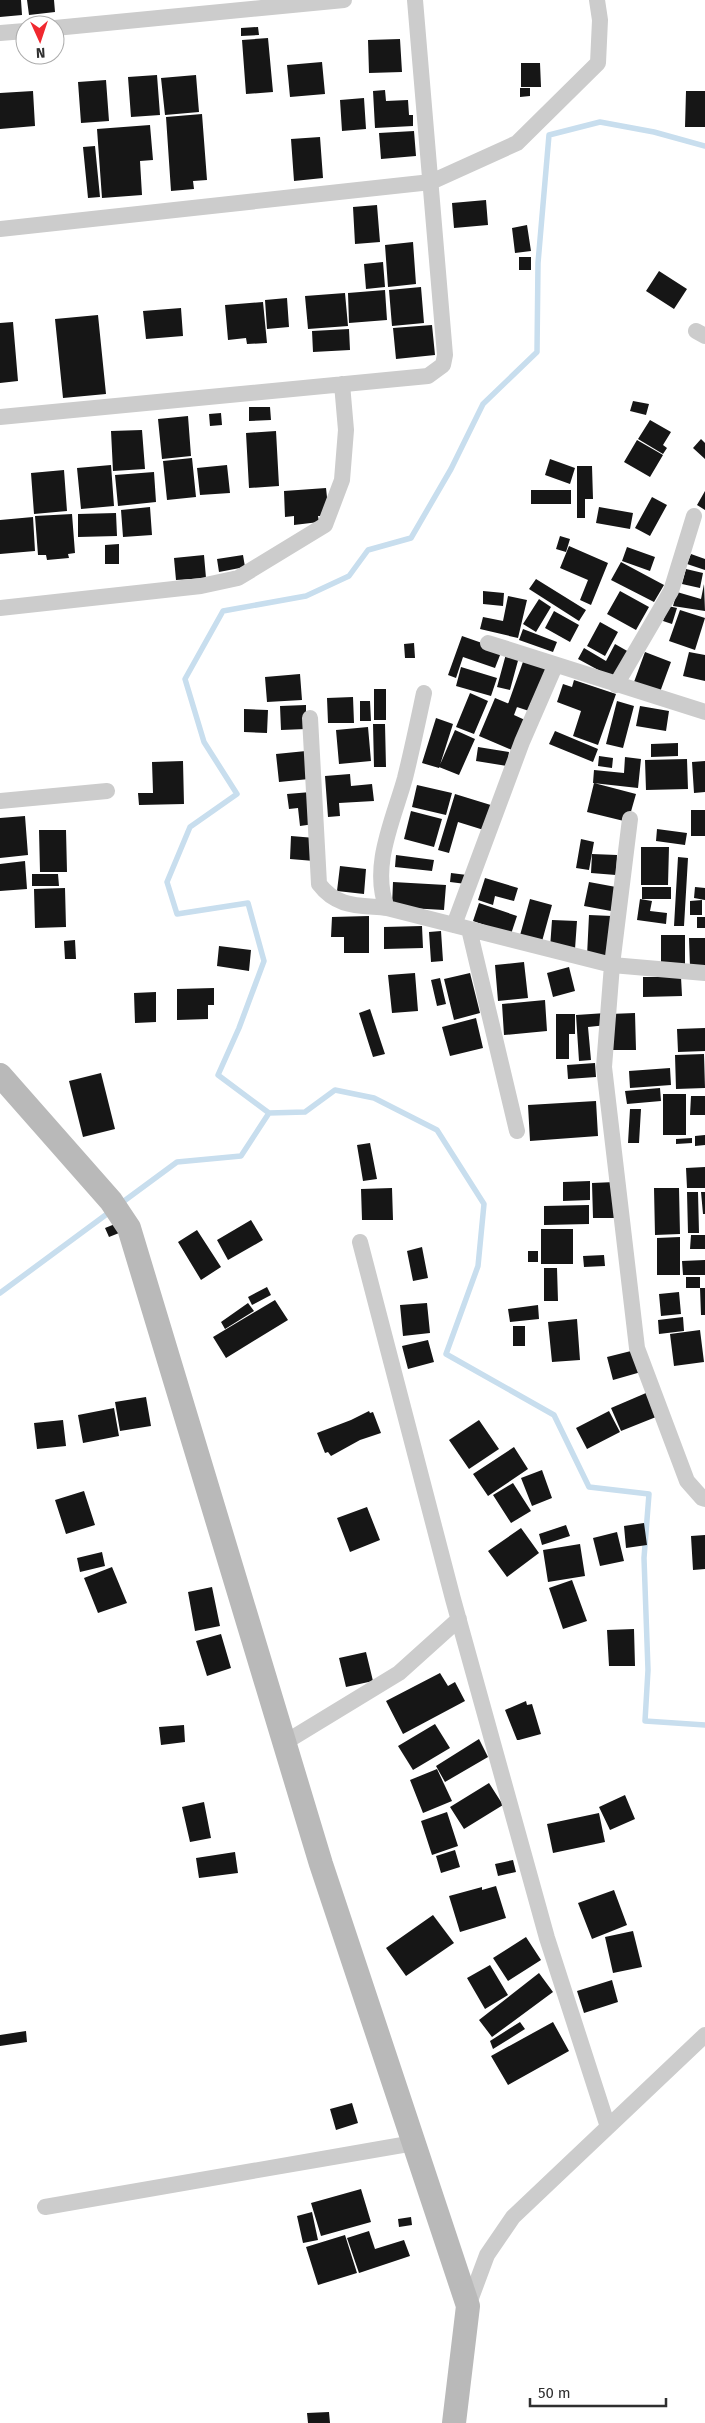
<svg xmlns="http://www.w3.org/2000/svg" width="705" height="2423" font-family="'Fira Sans',sans-serif">
<style>
.lines{fill:none;stroke-linecap:round;stroke-linejoin:round}
.stream{stroke:#c8deee;stroke-width:5.5}
.building{fill:#161616}
.street{stroke:#ccc;stroke-width:16}
.secondary{stroke:#b9b9b9;stroke-width:24}
</style>
<rect width="100%" height="100%" fill="#fff"/>
<g class="lines">
<path class="stream" d="M705,146l-51,-14 -54,-10 -51,13 -11,128 -1,89 -54,52 -32,65 -40,69 -43,12 -19,26 -43,20 -83,15 -38,68 19,63 33,52 -47,33 -23,55 10,32 71,-11 16,58 -25,67 -21,47 51,38 36,-1 30,-22 39,8 63,32 47,74 -6,62 -32,88 108,61 35,72 60,7 -5,64 4,112 -3,51 60,4
M120,1204l57,-42 64,-6 28,-43
M0,1293l111,-82"/>
</g>
<path class="building" d="M0,0h21l1,15 -22,2z
M27,0h27l1,12 -26,3z
M258,27l1,8 -18,1v-8z
M268,38l5,54 -27,2 -4,-54z
M400,39l2,33 -33,1 -1,-33z
M322,62l3,32 -35,3 -3,-32z
M521,63h19l1,24h-20z
M157,75l3,40 -29,2 -3,-40z
M196,75l3,37 -34,3 -4,-37z
M106,80l3,41 -28,2 -3,-41z
M520,88h10v8l-10,1z
M385,90l1,11 22,-1 1,15h4v11l-38,2 -2,-37z
M33,91l2,35 -35,3v-36z
M686,91h19v36h-20z
M364,98l2,31 -24,2 -2,-31z
M202,114l5,66 -14,1 1,8 -23,2 -5,-74z
M150,125l3,35 -13,1 2,34 -40,3 -5,-69z
M414,131l2,25 -35,3 -2,-26z
M320,137l3,41 -29,3 -3,-42z
M95,146l5,51 -12,1 -5,-51z
M486,200l2,25 -34,3 -2,-25z
M377,205l3,37 -25,2 -2,-37z
M527,225l4,26 -16,2 -3,-25z
M413,242l3,42 -28,3 -3,-42z
M519,257h12v13h-12z
M383,262l2,25 -19,2 -2,-25z
M659,271l28,18 -13,20 -28,-18z
M421,287l3,36 -32,3 -3,-36z
M385,290l2,30 -38,3 -1,-30z
M345,293l3,33 -40,3 -3,-33z
M287,298l2,29 -22,2 -2,-29z
M263,302l4,41 -20,1 -1,-6 -18,2 -3,-35z
M181,308l2,28 -37,3 -3,-28z
M98,315l8,79 -43,4 -8,-79z
M13,322l5,59 -18,2v-60z
M432,325l3,30 -39,4 -3,-31z
M349,329l1,21 -37,2 -1,-21z
M633,401l16,3 -3,11 -16,-4z
M249,407h21l1,13 -22,1z
M221,413l1,12 -12,1 -1,-12z
M188,416l3,40 -29,3 -4,-40z
M650,420l21,12 -8,13 4,3 -4,6 -25,-15z
M142,430l3,39 -32,2 -2,-40z
M276,431l3,55 -30,2 -3,-55z
M701,439l4,4v16l-12,-11z
M637,440l26,15 -13,22 -26,-15z
M192,458l4,39 -29,3 -4,-39z
M550,459l25,9 -5,16 -25,-9z
M111,465l3,41 -33,3 -4,-41z
M227,465l3,28 -30,2 -3,-27z
M577,466h15l1,33h-8v19h-8z
M64,470l3,41 -33,3 -3,-41z
M154,472l2,30 -38,4 -3,-31z
M326,488l3,28h-11l1,6 -25,3v-9l-9,1 -1,-26z
M531,490h40v14h-40z
M705,491v19l-8,-5z
M652,497l15,8 -17,31 -15,-8z
M150,507l2,28 -29,2 -2,-27z
M599,507l34,6 -3,16 -34,-6z
M116,513l1,23 -39,1v-23z
M72,514l3,39 -7,1 1,4 -22,2 -1,-5h-8l-3,-39z
M33,517l2,34 -35,3v-34z
M560,536l10,3 -4,13 -10,-3z
M119,544v20h-14v-19z
M569,546l39,17 -17,42 -11,-5 8,-20 -28,-12z
M627,547l28,10 -5,14 -28,-10z
M691,554l14,5v11l-18,-6z
M204,555l2,23 -30,2 -2,-22z
M243,555l2,12 -26,5 -2,-13z
M621,562l43,23 -10,17 -43,-22z
M686,569l17,4 -3,15 -18,-4z
M536,579l50,31 -7,11 -50,-32z
M704,584l1,27 -32,-5 4,-14 24,7z
M483,591l21,2 -1,13 -20,-2z
M620,591l29,16 -13,23 -29,-16z
M508,596l19,4 -9,38 -38,-9 3,-12 20,4z
M539,599l12,8 -15,25 -13,-8z
M668,606l9,2 -5,16 -9,-3z
M680,610l25,8 -10,32 -26,-9z
M554,611l25,14 -9,17 -25,-14z
M600,622l18,10 -13,24 -18,-10z
M523,629l34,13 -4,10 -34,-12z
M462,636l40,14 -7,18 -32,-11 -7,21 -8,-3z
M414,643l1,15h-10l-1,-14z
M615,644l14,8 -14,27 -37,-20 6,-11 22,13z
M645,652l26,10 -11,30 -26,-10z
M689,652l16,3v26l-22,-5z
M506,654l13,3 -9,33 -13,-3z
M524,659l27,9 -16,45 -27,-9z
M461,667l36,11 -6,18 -35,-10z
M300,674l2,26 -35,2 -2,-25z
M574,680l42,14 -18,51 -25,-9 8,-25 -24,-9 6,-18 9,3z
M374,689h12v31h-12z
M470,693l18,8 -14,33 -18,-7z
M353,697l1,26h-26l-1,-25z
M495,698l22,9 -3,8 11,5 -13,30 -33,-14z
M360,701h10l1,20h-11z
M617,701l17,5 -11,42 -17,-4z
M306,705v24l-25,1 -1,-24z
M640,706l29,5 -3,20 -30,-5z
M244,709l24,1 -1,23 -23,-1z
M436,718l17,6 -14,44 -17,-5z
M373,724h12l1,43h-12z
M368,727l3,34 -32,3 -3,-34z
M455,730l20,9 -16,36 -20,-8z
M555,731l43,18 -5,13 -44,-18z
M678,743v13l-27,1v-13z
M478,747l31,5 -2,14 -31,-5z
M306,751l3,28 -30,3 -3,-28z
M599,756l14,2 -1,10 -14,-2z
M625,757l16,2 -3,29 -45,-5 1,-13 30,3z
M687,759l1,30 -42,1 -1,-30z
M183,761l1,43 -45,1 -1,-12h15l-1,-31z
M705,761v31l-11,1 -2,-31z
M350,774l1,12 21,-2 2,17 -35,2 1,13 -12,1 -3,-41z
M594,783l42,11 -8,28 -41,-10z
M417,785l35,8 -6,22 -34,-8z
M311,792l3,32 -14,2 -2,-18 -9,1 -2,-15z
M455,794l39,12 -7,25 -29,-9 -9,31 -11,-3z
M691,810h14v26h-14z
M411,811l31,8 -8,28 -30,-8z
M25,816l3,39 -28,3v-40z
M657,829l30,4 -2,12 -29,-4z
M39,830h27l1,42h-27z
M291,836l24,2 -1,23 -24,-2z
M581,839l13,3 -5,28 -13,-2z
M641,847h28l-1,38h-27z
M592,854l25,1 -1,20 -25,-2z
M396,855l38,5 -2,11 -37,-4z
M678,857l10,1 -4,68h-10z
M25,861l2,28 -27,2v-27z
M340,866l26,3 -2,25 -27,-3z
M451,873l16,2 -1,9 -16,-2z
M32,874h26l1,12h-27z
M485,878l33,10 -4,13 -19,-5 -2,9 -15,-5z
M393,882l53,3 -2,25 -52,-3z
M589,882l27,5 -5,24 -27,-5z
M642,887h29v12h-29z
M695,887l10,1v12l-11,-2z
M65,888l1,39 -31,1 -1,-39z
M530,899l22,6 -11,40 -22,-6z
M640,899l12,2 -2,10 17,2 -1,11 -29,-4z
M702,900v15h-12v-14z
M479,903l38,13 -6,18 -38,-13z
M589,915l23,1 -3,41 -22,-1z
M369,916v37h-25v-16h-13l1,-20z
M697,917h8v11h-8z
M552,920l25,1 -2,28 -25,-1z
M422,926l1,22 -39,1v-22z
M441,931l2,30 -12,1 -2,-30z
M661,935h24v29l-24,1z
M689,938h16v28l-15,1z
M75,940l1,19h-11l-1,-18z
M219,946l32,4 -2,21 -32,-5z
M524,962l4,36 -30,3 -3,-36z
M569,967l6,24 -22,6 -6,-24z
M415,973l3,38 -26,2 -4,-38z
M470,973l10,40 -26,7 -10,-41z
M643,977h38l1,19 -39,1z
M440,978l6,26 -9,2 -6,-26z
M214,988v17h-6v14l-31,1v-31z
M156,992v30l-21,1 -1,-30z
M545,1000l2,31 -43,4 -2,-31z
M370,1009l15,45 -12,3 -14,-44z
M606,1013l1,12 -19,2 3,33 -12,1 -3,-46z
M635,1013l1,37h-25l-1,-36z
M556,1014h19v20h-6v25h-13z
M476,1018l7,30 -33,8 -8,-29z
M705,1028v23l-27,1 -1,-23z
M704,1054l1,34 -29,1 -1,-34z
M595,1063l1,14 -28,2 -1,-14z
M670,1068l1,17 -41,3 -1,-17z
M101,1073l14,56 -32,8 -14,-56z
M660,1088l1,13 -34,3 -2,-13z
M663,1094h23v41h-23z
M691,1096h14v19h-15z
M596,1101l2,35 -68,5 -2,-36z
M630,1109h11l-2,34h-11z
M705,1135v10l-10,1v-10z
M692,1138v5l-16,1v-5z
M370,1143l7,36 -14,2 -6,-36z
M705,1167v21h-18l-1,-20z
M590,1181v19l-27,1v-19z
M615,1182l1,36h-23l-1,-35z
M392,1188l1,32h-31l-1,-31z
M654,1188h25l1,46 -25,1z
M687,1192h11l1,41h-11z
M701,1192h4v22h-2z
M589,1205v19l-45,1v-19z
M251,1220l12,20 -35,20 -11,-20z
M120,1222l4,9 -15,6 -4,-9z
M541,1229h32v35h-32z
M197,1230l24,37 -20,13 -23,-38z
M691,1235h14v14h-15z
M680,1237v38h-23v-37z
M422,1247l6,31 -15,3 -6,-30z
M528,1251h10v11h-10z
M604,1255l1,11 -21,1 -1,-11z
M705,1260v15h-22l-1,-14z
M544,1268h13l1,33h-14z
M686,1277h14v11h-14z
M267,1287l4,8 -19,10 -4,-8z
M700,1288h5v27h-4z
M679,1292l2,22 -20,2 -2,-22z
M275,1300l13,20 -62,38 -13,-21z
M248,1303l6,8 -29,18 -4,-7z
M427,1303l3,30 -27,3 -3,-31z
M538,1305l1,14 -29,3 -2,-13z
M683,1317l1,14 -25,3 -1,-14z
M577,1319l3,41 -28,2 -4,-40z
M513,1326h12v20h-12z
M700,1330l4,32 -30,4 -4,-32z
M428,1340l6,22 -26,7 -6,-23z
M635,1350l6,22 -28,8 -6,-23z
M646,1393l10,24 -35,14 -10,-23z
M146,1397l5,29 -31,5 -5,-29z
M114,1408l5,28 -36,7 -5,-28z
M369,1411l1,2 3,-1 8,21 -21,7 -29,16 -3,-4 -3,1 -8,-20 34,-13z
M609,1411l11,21 -33,17 -11,-21z
M63,1420l3,26 -29,3 -3,-26z
M479,1420l20,29 -30,20 -20,-29z
M514,1447l14,22 -40,27 -15,-22z
M542,1470l10,28 -20,8 -11,-28z
M513,1483l18,28 -20,12 -18,-28z
M84,1491l11,34 -29,9 -11,-34z
M367,1507l13,33 -30,12 -13,-34z
M644,1523l3,22 -21,3 -2,-22z
M566,1525l4,11 -28,9 -3,-11z
M521,1528l18,25 -32,24 -19,-26z
M617,1532l7,29 -24,5 -7,-28z
M705,1535v34l-12,1 -2,-34z
M580,1544l5,32 -37,6 -5,-32z
M102,1552l3,14 -25,6 -3,-14z
M112,1567l15,36 -29,10 -14,-35z
M572,1580l15,41 -24,8 -14,-41z
M212,1587l8,39 -25,5 -7,-39z
M634,1629l1,37h-26l-2,-36z
M221,1634l10,34 -24,8 -11,-35z
M366,1652l7,29 -27,6 -7,-29z
M440,1673l8,13 7,-4 10,19 -62,33 -17,-33z
M526,1701l1,4 5,-1 9,30 -22,6h-2l-12,-30z
M435,1724l15,24 -37,22 -15,-24z
M184,1725l1,17 -24,3 -2,-18z
M479,1739l9,18 -43,25 -9,-16z
M437,1769l15,32 -29,12 -13,-33z
M489,1783l14,22 -39,24 -14,-22z
M625,1795l10,24 -25,11 -11,-23z
M204,1802l7,36 -21,4 -8,-35z
M447,1812l11,34 -26,9 -11,-34z
M599,1813l6,29 -52,11 -6,-29z
M455,1850l5,17 -19,6 -5,-17z
M235,1852l3,21 -39,5 -3,-20z
M513,1860l3,12 -18,4 -3,-12z
M496,1886l10,32 -46,14 -11,-36 33,-9v3z
M614,1890l13,35 -35,14 -14,-36z
M433,1915l21,28 -48,33 -20,-28z
M633,1931l9,36 -29,6 -8,-36z
M526,1937l15,23 -33,21 -15,-23z
M490,1965l18,30 -23,14 -18,-31z
M539,1973l14,19 -61,45 -13,-17z
M612,1980l6,22 -34,11 -7,-22z
M520,2022l5,7 -32,20 -3,-8z
M553,2022l16,29 -61,34 -17,-29z
M26,2031l1,11 -27,4v-11z
M352,2103l6,20 -22,7 -6,-21z
M361,2189l10,33 -50,14 -10,-33z
M312,2212l6,28 -15,3 -6,-27z
M411,2217l1,8 -13,2 -1,-8z
M369,2231l6,18 29,-9 6,16 -51,17 -12,-35z
M345,2235l12,38 -39,12 -12,-38z
M329,2412l1,11h-22l-1,-10z"/>
<g class="lines">
<path class="street" d="M55,28l289,-28
M0,33l25,-2
M0,229l431,-47 86,-39 81,-80 2,-43 -3,-20
M696,331l9,5
M0,417l428,-41 15,-11 2,-10 -30,-355
M0,608l201,-22 37,-8 87,-53 17,-45 4,-50 -4,-46
M488,643l217,69
M616,685l55,-94 23,-75
M424,693c-6,28 -12,57 -19,85 -11,40 -35,89 -18,130l225,57 93,8
M310,718l9,166c18,24 40,21 68,24
M0,801l107,-10
M630,819l-18,146 -8,102 33,281 50,133 15,17 3,1
M454,925l68,-183 33,-76
M469,929l48,202
M360,1242l93,357 94,339 61,189
M284,1743l115,-70 60,-54
M45,2207l369,-64
M468,2306l19,-51 26,-38 192,-182"/>
<path class="secondary" d="M0,1075l111,126 18,27 192,636 147,442 -14,117"/>
</g>
<g transform="translate(40 40) rotate(177)"><circle r="24" fill="#ffffff" stroke="#acacac"/>
<path d="M0-4L9 19L0 12L-9 19Z" fill="#f0282f"/>
<text y="-8" font-size="14" font-weight="bold" text-anchor="middle" fill="#2f2f2f">N</text>
</g>
<path d="M530 2398v8h136v-8" fill="none" stroke="#2f2f2f" stroke-width="2.5"/>
<text x="538" y="2398" font-size="15" fill="#2f2f2f" stroke="#ffffff" stroke-width="4" paint-order="stroke">50 m</text>
</svg>
